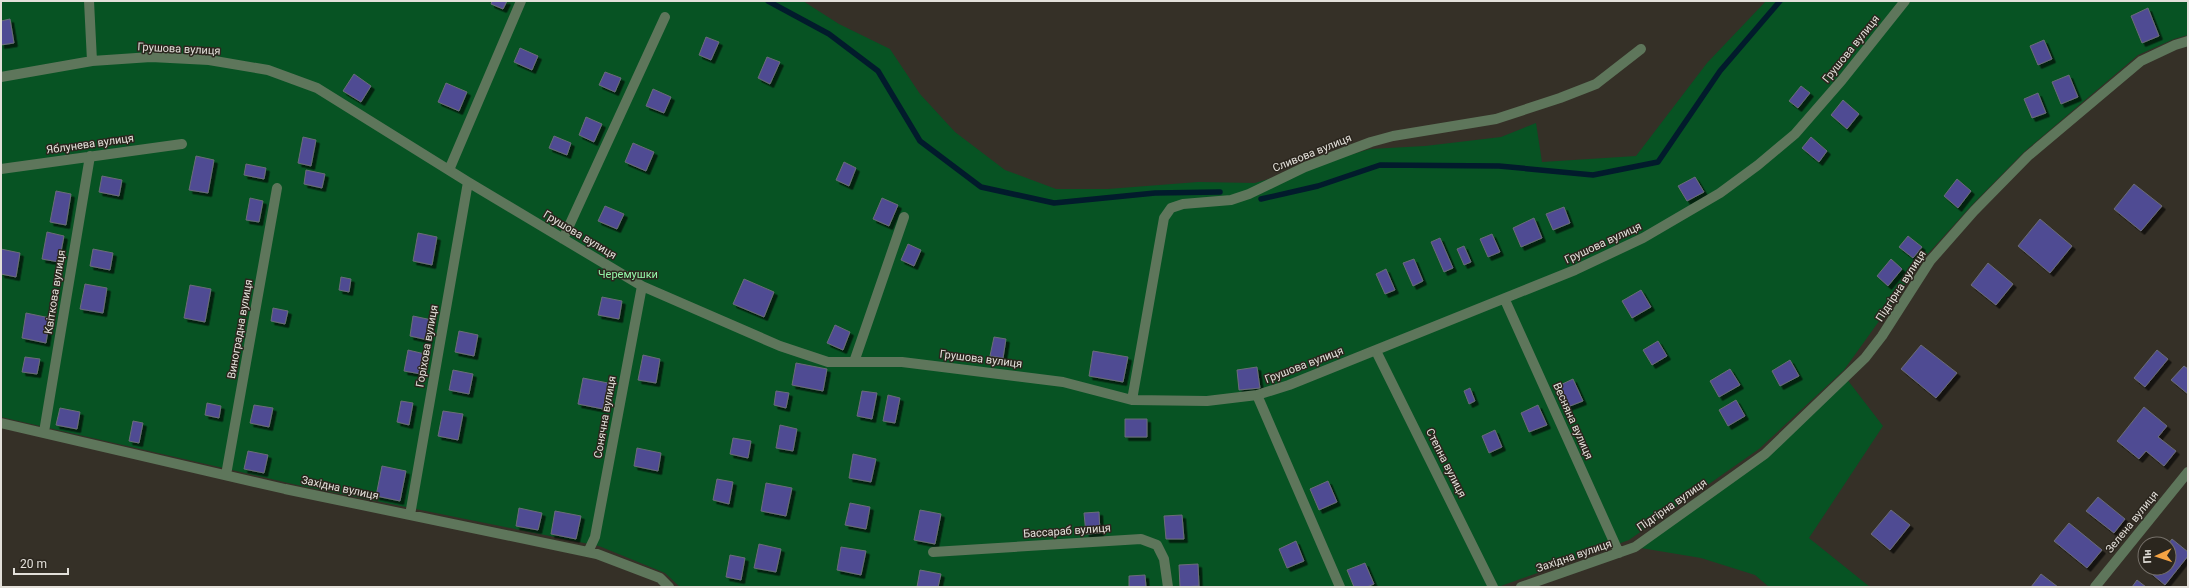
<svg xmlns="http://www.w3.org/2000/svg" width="2189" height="588" font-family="Roboto,sans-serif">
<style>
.green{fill:#075323}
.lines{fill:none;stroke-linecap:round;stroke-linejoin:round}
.stream{stroke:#021b2c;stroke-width:5.5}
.building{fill:#4f4c93;stroke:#6b6c77;filter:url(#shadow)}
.minor{stroke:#5e765b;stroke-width:10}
.labels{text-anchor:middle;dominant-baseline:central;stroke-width:3;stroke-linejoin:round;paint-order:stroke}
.street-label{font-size:11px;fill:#e3e0da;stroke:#2b261e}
.park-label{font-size:11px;fill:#94f7a9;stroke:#2b261e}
</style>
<defs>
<filter id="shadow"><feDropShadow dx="3.5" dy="3.5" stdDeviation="0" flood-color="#0009"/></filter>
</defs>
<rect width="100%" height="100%" fill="#353027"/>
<path class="green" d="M1,1h802l36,23 51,25 30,45 35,38 50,38 51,19h52l90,-7 57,1 115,-34 55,-3 76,-9 35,-14 6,39 94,-6 71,-93 59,-62h422v34l-14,4 -36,16 -114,97 -52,53 -47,52 -81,113 -85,79 -130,91 -131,47h-818l-15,-14 -66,-27 -302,-61 -296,-68z
M1846,378l37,48 -74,112 61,49h-101l-14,-12 -54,-17 -66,-11 130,-93z"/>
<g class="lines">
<path class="stream" d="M768,1l61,33 49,37 42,70 61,46 73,16 101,-10 65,-1
M1261,199l57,-13 62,-21 119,1 94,9 65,-13 62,-91 60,-70"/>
</g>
<path class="building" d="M492,1h15l-4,8 -12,-5z
M2148,8l11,28 -17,7 -11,-27z
M10,19l4,24 -13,2v-24z
M706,37l13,5 -8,18 -12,-5z
M2044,40l8,19 -14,6 -8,-19z
M520,48l18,8 -6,14 -18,-8z
M767,57l13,5 -10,22 -12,-6z
M605,72l16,6 -6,14 -16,-7z
M354,74l17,12 -10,16 -18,-11z
M2069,75l9,22 -17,7 -9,-22z
M446,83l21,9 -8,19 -21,-9z
M1801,86l9,7 -12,15 -9,-7z
M653,89l18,8 -7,16 -18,-7z
M2038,93l8,20 -14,5 -8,-19z
M1843,100l16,14 -12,15 -16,-14z
M586,117l16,7 -8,18 -15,-7z
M554,136l17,7 -4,12 -18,-7z
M303,137l13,3 -5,26 -13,-3z
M1811,137l16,14 -8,11 -17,-14z
M633,143l21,9 -8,19 -21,-9z
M196,156l18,4 -6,33 -19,-3z
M844,162l12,6 -7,18 -13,-6z
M246,164l20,4 -2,11 -20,-4z
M306,170l19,4 -3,14 -18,-4z
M102,176l20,4 -3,16 -20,-4z
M1695,177l9,15 -17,9 -9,-15z
M1957,179l14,12 -13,17 -14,-12z
M2134,184l28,22 -21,25 -27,-22z
M56,191l15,3 -5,31 -16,-3z
M250,198l13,3 -4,21 -13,-2z
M882,198l16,7 -9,21 -16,-7z
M605,206l19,8 -7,15 -19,-8z
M1564,207l6,16 -17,7 -7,-16z
M1534,218l8,20 -21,9 -8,-19z
M2040,219l32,27 -22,27 -32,-27z
M47,232l17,4 -5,26 -17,-3z
M418,233l19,4 -5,28 -19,-4z
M1492,234l8,18 -12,5 -8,-18z
M1908,236l14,11 -9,11 -14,-11z
M1440,238l13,30 -9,4 -13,-30z
M908,244l13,6 -7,16 -13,-6z
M1464,246l7,16 -7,3 -7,-16z
M1,249l19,4 -4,24 -15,-3z
M93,249l20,4 -3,17 -20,-4z
M1414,259l9,22 -10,5 -10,-23z
M1891,259l11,10 -14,17 -11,-10z
M1988,263l25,21 -17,21 -25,-20z
M1386,269l9,21 -10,4 -9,-20z
M341,277l10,2 -2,13 -10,-2z
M744,279l30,13 -10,25 -31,-13z
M85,284l22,4 -4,25 -23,-4z
M190,285l21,4 -6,33 -21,-4z
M1641,290l10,17 -19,11 -10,-17z
M602,297l20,4 -3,18 -21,-4z
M273,308l15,3 -3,13 -14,-3z
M26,313l24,5 -4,25 -24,-5z
M413,316l19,4 -4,20 -18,-4z
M835,325l15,7 -7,18 -16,-7z
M459,331l19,4 -4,21 -19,-4z
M994,337l12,2 -3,19 -13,-2z
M1658,341l9,15 -15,9 -9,-15z
M1921,345l36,28 -21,25 -35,-29z
M408,350l17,4 -4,20 -17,-3z
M2157,350l11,9 -23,28 -11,-9z
M1093,351l35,6 -5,25 -34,-6z
M643,355l17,4 -4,24 -18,-3z
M25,357l15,2 -3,15 -15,-2z
M1790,360l9,16 -19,10 -8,-15z
M796,363l31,6 -4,22 -31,-6z
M2184,366l4,3v25l-17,-14z
M1257,367l3,21 -21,2 -2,-20z
M1730,369l10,16 -21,12 -9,-16z
M453,370l20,4 -4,20 -20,-4z
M583,378l25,5 -5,26 -25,-5z
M1573,379l10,22 -18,7 -9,-21z
M1470,388l5,13 -6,3 -5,-13z
M776,391l13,2 -3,15 -12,-3z
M862,391l15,2 -5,26 -15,-3z
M888,395l12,3 -5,25 -12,-2z
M1736,400l9,16 -17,10 -9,-16z
M401,401l12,2 -4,22 -12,-3z
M207,403l14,3 -2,12 -14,-3z
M254,405l19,3 -4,19 -19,-4z
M1538,405l9,20 -18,7 -8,-19z
M2144,407l23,19 -9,11 18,14 -12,15 -18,-15 -7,8 -22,-18z
M60,408l20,4 -3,17 -21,-4z
M443,411l20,3 -5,26 -20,-4z
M1125,419h22v18h-22z
M133,421l10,2 -4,20 -10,-2z
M780,425l17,4 -4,22 -17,-3z
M1495,430l7,17 -13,6 -7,-17z
M733,438l18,3 -3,17 -18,-4z
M637,448l24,5 -3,18 -24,-5z
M248,451l20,4 -4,18 -20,-4z
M853,454l23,5 -5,23 -22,-4z
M382,466l24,5 -6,30 -24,-5z
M717,479l16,3 -4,22 -16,-4z
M1328,481l9,21 -18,8 -9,-21z
M766,483l26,5 -6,28 -25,-5z
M2098,497l27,22 -11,14 -28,-22z
M850,503l20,4 -4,22 -21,-4z
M519,508l23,5 -4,17 -22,-4z
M920,510l21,4 -6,30 -21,-4z
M1891,510l19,15 -20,25 -19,-16z
M555,511l26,5 -5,23 -25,-5z
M1099,512l1,21 -14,1 -2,-21z
M1182,515l2,24h-18l-2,-23z
M2069,523l33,27 -15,18 -33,-27z
M2172,539l16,13v4l-23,29 -18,-15 1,-2h21l-1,-24z
M1296,541l8,20 -17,7 -8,-19z
M759,544l22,5 -5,23 -22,-4z
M841,547l25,4 -5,24 -24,-5z
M730,555l15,3 -4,22 -15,-3z
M1365,563l9,21 -7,3h-13l-7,-17z
M1198,564l1,22 -19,1 -1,-22z
M920,570l21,4 -3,13h-21z
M2041,574l17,13h-27z
M1145,575l1,12h-17v-11z
M2137,580l9,7h-14z"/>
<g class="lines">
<path class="minor" d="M89,1l3,60
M1,77l91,-16 59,-4 58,3 59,10 49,18 151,94 174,104 138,60 48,16h74l161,20 69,18 75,1 50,-6 32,-10 286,-115 68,-32 77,-45 38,-28 37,-31 47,-54 63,-79
M1,169l181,-25
M449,170l72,-169
M563,239l102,-222
M1505,300l114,253
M1376,351l117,236
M854,362l50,-145
M1257,395l83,192
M1132,400l32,-182 7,-10 12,-4 48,-4 18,-6 56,-27 66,-25 22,-6 103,-17 64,-21 36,-14 45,-35
M1,423l284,66 312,65 63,24 9,9
M44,432l46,-276
M226,475l51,-287
M410,515l58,-333
M588,552l7,-15 47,-251
M933,552l208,-13 16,6 7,14 4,28
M1521,587l114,-40 130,-93 100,-96 17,-22 48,-75 44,-50 54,-55 113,-95 34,-16 13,-4
M2095,587l93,-115"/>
</g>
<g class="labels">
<g class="street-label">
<text transform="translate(179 49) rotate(3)">Грушова вулиця</text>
<text transform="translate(1851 49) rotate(-51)">Грушова вулиця</text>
<text transform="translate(90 144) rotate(-8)">Яблунева вулиця</text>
<text transform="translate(1312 153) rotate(-22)">Сливова вулиця</text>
<text transform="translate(580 235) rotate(31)">Грушова вулиця</text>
<text transform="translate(1603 243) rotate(-25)">Грушова вулиця</text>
<text transform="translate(1901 286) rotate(-57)">Підгірна вулиця</text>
<text transform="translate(55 292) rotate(-81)">Квіткова вулиця</text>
<text transform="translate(240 329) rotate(-80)">Виноградна вулиця</text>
<text transform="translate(427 346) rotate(-80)">Горіхова вулиця</text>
<text transform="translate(981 359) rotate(7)">Грушова вулиця</text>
<text transform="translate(1304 365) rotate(-21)">Грушова вулиця</text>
<text transform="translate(605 417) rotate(-80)">Сонячна вулиця</text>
<text transform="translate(1573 421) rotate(66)">Весняна вулиця</text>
<text transform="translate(1446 463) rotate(63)">Степна вулиця</text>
<text transform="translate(340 488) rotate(12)">Західна вулиця</text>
<text transform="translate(1672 505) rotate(-35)">Підгірна вулиця</text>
<text transform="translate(2132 522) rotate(-51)">Зелена вулиця</text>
<text transform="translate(1067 531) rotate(-4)">Бассараб вулиця</text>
<text transform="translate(1574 556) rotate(-19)">Західна вулиця</text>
</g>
<g class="park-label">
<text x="628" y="274">Черемушки</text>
</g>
</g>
<rect width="2189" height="588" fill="none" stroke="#e3e0da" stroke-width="4"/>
<g transform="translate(2157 556) rotate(267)"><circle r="19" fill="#2b261e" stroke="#757069"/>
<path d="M0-3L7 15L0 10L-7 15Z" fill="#f4a344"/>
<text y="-6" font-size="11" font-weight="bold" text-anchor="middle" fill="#e3e0da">Пн</text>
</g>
<path d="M14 568v6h54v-6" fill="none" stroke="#e3e0da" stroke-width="2"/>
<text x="20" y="568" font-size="12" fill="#e3e0da" stroke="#2b261e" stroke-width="3" paint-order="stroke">20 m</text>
</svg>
